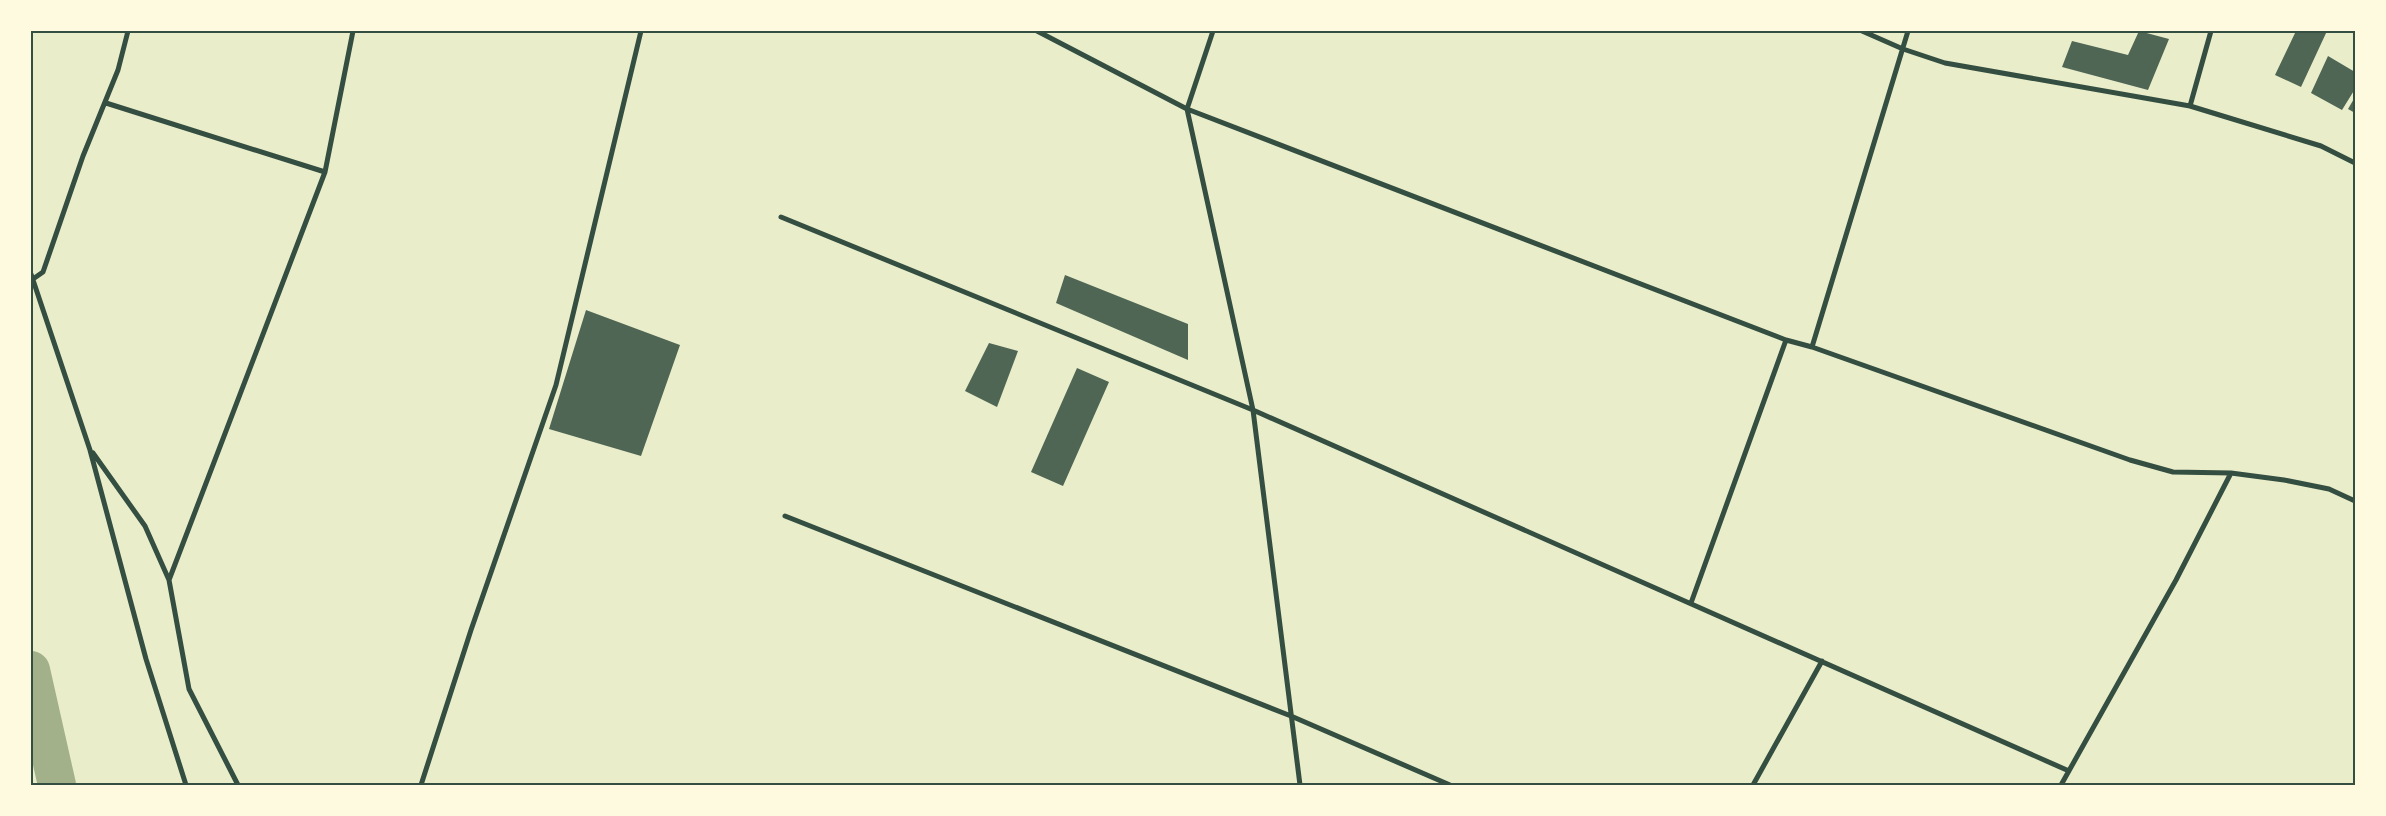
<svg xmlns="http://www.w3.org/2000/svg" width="2386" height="816" font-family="'DejaVu Sans',sans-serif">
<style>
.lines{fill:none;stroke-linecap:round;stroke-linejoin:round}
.canal{stroke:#a3b18a;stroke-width:38}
.building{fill:#4f6655}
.minor{stroke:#344e41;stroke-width:5}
.neatline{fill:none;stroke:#344e41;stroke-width:2}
</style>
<rect width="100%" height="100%" fill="#e9edc9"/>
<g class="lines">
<path class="canal" d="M31,670l26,115"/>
</g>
<path class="building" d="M2139,31l30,8 -21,51 -86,-23 10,-26 56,14z
M2296,31h31l-26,56 -26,-12z
M2328,56l27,16v17l-13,21 -31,-17z
M2355,97v16l-7,-4z
M1065,275l123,49v36l-132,-57z
M586,310l94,35 -39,111 -92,-27z
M989,343l29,8 -21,56 -32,-16z
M1077,368l32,14 -46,104 -32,-14z"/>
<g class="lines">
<path class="minor" d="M1037,31l150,78 599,231 26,7 318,113 43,12 58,1 53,7 45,9 26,12
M1213,31l-26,78 66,301 47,375
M1862,31l41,18 42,14 245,43 131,40 34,17
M106,103l219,69
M2190,106l21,-75
M781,217l472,193 816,361
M31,274l59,176 56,209 40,126
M33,279l10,-7 40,-116 35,-86 10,-39
M1812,347l96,-316
M93,453l52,73 24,54 20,109 49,96
M785,516l506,200 159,69
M169,580l156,-408 28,-141
M1691,603l95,-263
M421,785l50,-155 85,-245 85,-354
M1753,785l69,-124
M2061,785l115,-205 55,-107"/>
</g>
<rect width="2386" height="816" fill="none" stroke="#fefae0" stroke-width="65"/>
<rect x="32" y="32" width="2322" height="752" class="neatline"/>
</svg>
